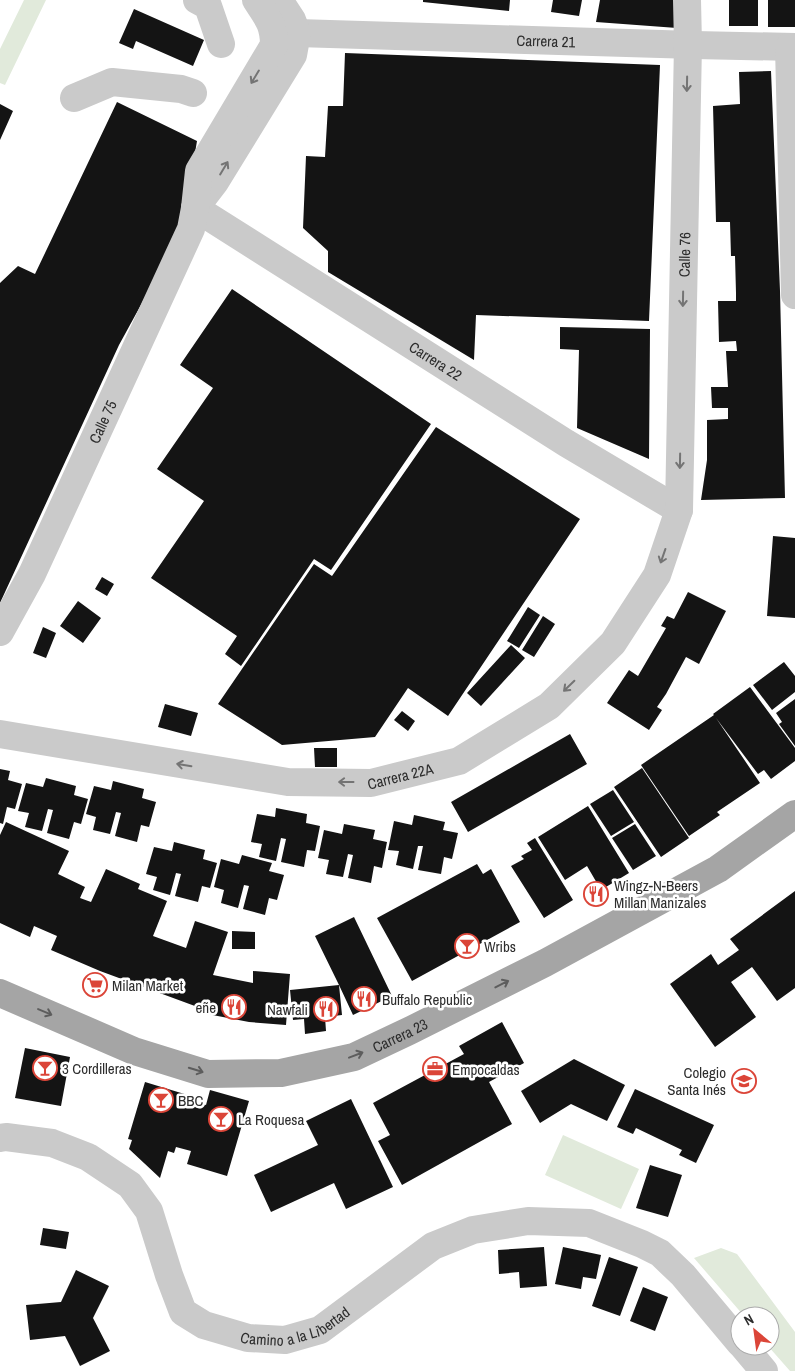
<svg xmlns="http://www.w3.org/2000/svg" width="795" height="1371" font-family="'Archivo Narrow',sans-serif">
<style>
.green{fill:#e1eadb}
.building{fill:#141414}
.lines{fill:none;stroke-linecap:round;stroke-linejoin:round}
.minor{stroke:#cacaca;stroke-width:28}
.major{stroke:#a5a5a5;stroke-width:28}
.oneway{stroke:#747474}
.oneway2{stroke:#5d5d5d}
.labels{text-anchor:middle;dominant-baseline:central;stroke-width:5;stroke-linejoin:round;paint-order:stroke}
.street-label{font-size:15px;fill:#2d2d2d;stroke:#fff}
.poi-label{font-size:15px;fill:#2d2d2d;stroke:#fff;text-anchor:start}
</style>
<rect width="100%" height="100%" fill="#fff"/>
<path class="green" d="M24,0h22l-41,85 -5,-2v-34z
M563,1135l76,34 -18,40 -76,-34z
M721,1248l16,6 58,78v39h-5l-22,-25h2v-30h-26l-50,-58z"/>
<path class="building" d="M423,0h87l-1,11 -86,-9z
M553,0h29l-3,16 -28,-4z
M600,0h77v28l-81,-6z
M729,0h29v26h-29z
M768,0h27v27h-27z
M134,9l70,31 -11,26 -57,-25 -3,8 -14,-6z
M345,53l315,12 -11,256 -173,-6 -2,45 -146,-88v-21l-25,-23 3,-72 19,1 3,-51h15z
M771,71l9,220 5,207 -84,2 6,-40v-40l21,-1v-11h-16l-1,-21h17l-2,-36h11l-1,-10 -17,1 -1,-41h18v-8l-1,-37h-4l-1,-34h-14l-3,-116 27,-2 -1,-32z
M117,102l80,39 -15,89 -63,115 -119,258v-320l18,-17 17,8z
M0,104l13,7 -13,29z
M232,289l199,135 -100,146 -17,-11 -73,107 -16,-12 12,-18 -86,-58 53,-77 -47,-32 56,-81 -33,-23z
M560,327l90,2 -1,130 -72,-31 2,-78 -19,-1z
M436,427l144,92 -132,197 -40,-28 -33,49 -93,8 -64,-41 96,-140 18,12z
M773,536l22,2v80l-28,-2z
M102,577l12,7 -7,12 -12,-7z
M688,592l38,19 -27,53 -13,-7 -20,37 -9,13 5,3 -13,20 -42,-27 22,-33 9,6 28,-48 -5,-2 6,-10 7,3z
M78,601l23,17 -18,25 -23,-17z
M528,607l12,8 -21,33 -12,-7z
M543,616l12,8 -21,33 -12,-7z
M43,627l13,6 -10,25 -13,-5z
M511,645l14,13 -44,48 -14,-13z
M784,662l11,14v16l-23,18 -19,-25z
M750,687l45,61v13l-24,18 -7,-9 -6,4 -42,-56 44,65 -43,29 3,3 -31,21 -48,-71 73,-50 -1,-1z
M795,699v47l-16,-22 3,-2 -6,-9z
M165,704l33,9 -7,23 -33,-9z
M402,711l13,10 -7,10 -14,-11z
M570,734l17,30 -119,68 -17,-30z
M314,748h23v19h-22z
M642,768l47,70 -28,19 -47,-70z
M0,769l10,2 -2,9 14,4 -7,25 -8,-2 -4,17 -3,-1z
M46,778l30,8 -2,9 14,4 -7,25 -7,-2 -5,17 -22,-6 6,-23 -5,-1 -6,22 -17,-4 4,-14 -11,-2 8,-28 17,4z
M113,781l31,8 -2,9 14,4 -7,25 -8,-2 -4,17 -22,-6 6,-23 -5,-1 -6,22 -17,-4 3,-13 -10,-3 8,-28 17,4z
M613,790l21,32 -23,14 -21,-32z
M588,806l41,67 -28,17 -14,-24 -22,14 -27,-43z
M276,808l31,6 -1,9 14,3 -5,25 -8,-1 -3,17 -23,-5 5,-23 -5,-1 -5,23 -17,-4 3,-13 -11,-2 6,-28 18,3z
M414,815l31,7 -2,8 15,3 -6,26 -8,-2 -3,17 -23,-4 5,-24h-5l-5,23 -17,-4 3,-14 -11,-1 6,-29 18,4z
M6,822l63,29 -11,23 27,13 -5,11 11,4 15,-33 34,15 -2,5 29,12 -14,35 33,12 9,-27 33,11 -15,43 40,8v-12l37,3 -4,51 -37,-3 -47,-9 1,-4 -103,-38 -49,-21 6,-14 -23,-10 -4,11 -30,-14v-88z
M344,824l31,6 -2,9 14,3 -5,26 -8,-2 -3,17 -23,-5 5,-23 -5,-1 -5,23 -17,-3 3,-14 -11,-2 6,-28 18,4z
M635,824l21,32 -23,14 -21,-32z
M535,838l38,62 -29,18 -33,-52 13,-7 -3,-3 11,-6 -5,-7z
M174,842l31,8 -2,9 14,4 -7,25 -8,-2 -4,16 -23,-6 6,-22 -5,-1 -6,22 -17,-5 4,-13 -11,-3 8,-27 18,4z
M242,855l30,8 -3,8 15,4 -7,25 -8,-2 -4,17 -22,-6 6,-23 -5,-1 -6,23 -17,-5 3,-13 -10,-3 7,-28 18,5z
M477,864l6,10 8,-5 29,53 -108,59 -35,-63z
M795,891v97l-18,13 -25,-34 -21,15 25,35 -41,30 -45,-63 41,-30 7,11 21,-15 -9,-11z
M354,917l38,79 -39,19 -14,-30 3,30 -17,2 1,14 -21,3 -1,-15 -11,1 -3,-30 49,-5 -24,-49z
M232,931l23,1v17h-23z
M502,1022l22,41 -35,19 23,42 -110,61 -24,-44 12,-6 -17,-32 91,-49 -5,-8z
M25,1048l45,9 -9,49 -46,-8z
M574,1059l51,26 -18,36 -36,-17 -31,19 -19,-32z
M145,1082l46,14 -1,4 16,5 4,-15 39,11 -22,75 -40,-12 4,-13 -15,-4 -2,6 -6,-2 -8,27 -31,-29 3,-9 -4,-1z
M635,1089l79,36 -18,38 -17,-8 3,-5 -46,-22 -3,6 -16,-7z
M351,1099l42,88 -47,22 -12,-26 -63,29 -17,-37 64,-30 -12,-24z
M650,1165l32,10 -14,42 -32,-9z
M43,1228l26,4 -3,17 -26,-4z
M544,1247l3,39 -27,2 -1,-16 -20,2 -1,-24z
M563,1247l38,8 -5,24 -13,-2 -2,12 -26,-5z
M609,1257l29,10 -18,49 -28,-10z
M76,1270l33,16 -16,32 17,33 -30,15 -15,-30 -35,4 -4,-35 35,-3z
M643,1287l25,10 -13,34 -25,-10z"/>
<g class="lines">
<g class="minor">
<path d="M197,0l11,6 13,38"/>
<path id="s1" d="M274,33h23l397,12 101,2"/>
<path d="M789,47l6,248"/>
<path d="M74,98l38,-16 69,7 12,4"/>
<path id="s2" d="M195,208l371,235 113,67"/>
<path d="M195,208l20,-26 78,-127 4,-22 -5,-13 -13,-20"/>
<path id="s3" d="M0,632l32,-58 159,-345 4,-21 4,-37 75,-126c0,-21 -7,-28 -18,-45"/>
<path id="s4" d="M0,734l288,48 83,1 88,-22 90,-55 64,-63 44,-68 22,-65 9,-466 -1,-44"/>
<path id="s5" d="M0,1138l6,-1 46,6 36,14 42,28 19,26 20,64 14,37 21,13 44,13 37,2 35,-10 113,-84 40,-16 55,-9 61,2 53,21 18,9 23,22 57,68"/>
<path d="M743,1346l21,25"/>
</g>
<path class="major" id="s6" d="M0,993l134,58 74,23 73,-1 73,-16 55,-26 136,-68 173,-94 77,-55"/>
</g>
<defs><path id="oneway-shaft" d="M-6 0H5M1.5-3L5.5 0L1.5 3" fill="none" stroke-width="1.6" stroke-linecap="round" stroke-linejoin="round" transform="scale(1.25)"/></defs>
<g class="oneway">
<use href="#oneway-shaft" transform="translate(255 77) rotate(121)"/>
<use href="#oneway-shaft" transform="translate(687 84) rotate(91)"/>
<use href="#oneway-shaft" transform="translate(224 168) rotate(-59)"/>
<use href="#oneway-shaft" transform="translate(683 299) rotate(91)"/>
<use href="#oneway-shaft" transform="translate(680 461) rotate(91)"/>
<use href="#oneway-shaft" transform="translate(663 556) rotate(109)"/>
<use href="#oneway-shaft" transform="translate(569 686) rotate(136)"/>
<use href="#oneway-shaft" transform="translate(184 765) rotate(-171)"/>
<use href="#oneway-shaft" transform="translate(346 782) rotate(-180)"/>
</g>
<g class="oneway2">
<use href="#oneway-shaft" transform="translate(502 984) rotate(-27)"/>
<use href="#oneway-shaft" transform="translate(45 1012) rotate(23)"/>
<use href="#oneway-shaft" transform="translate(356 1055) rotate(-21)"/>
<use href="#oneway-shaft" transform="translate(196 1070) rotate(17)"/>
</g>
<defs>
<symbol id="restaurant-ring" viewBox="-11 -11 22 22"><circle r="9.5" fill="#fff" stroke="#db4538" stroke-width="1.5"/><path d="M-5-6h1v4h1v-4h1v4h1v-4h1v5L-1.5 .5V6h-2V.5L-5-1ZM5-6V6H3V1.5H1.5Q1.5-4 5-6Z" fill="#db4538"/></symbol>
<symbol id="bar-ring" viewBox="-11 -11 22 22"><circle r="9.5" fill="#fff" stroke="#db4538" stroke-width="1.5"/><path d="M-6-5H6L.8 .8V4.5H3.5V6h-7V4.5H-.8V.8Z" fill="#db4538"/></symbol>
<symbol id="supermarket-ring" viewBox="-11 -11 22 22"><circle r="9.5" fill="#fff" stroke="#db4538" stroke-width="1.5"/><path d="M-6-5.5h2.5l.6 2H6L4.5 2H-2.5L-4.4-4H-6ZM-1.5 3.2a1.3 1.3 0 1 0 .1 0ZM3 3.2a1.3 1.3 0 1 0 .1 0Z" fill="#db4538"/></symbol>
<symbol id="office-ring" viewBox="-11 -11 22 22"><circle r="9.5" fill="#fff" stroke="#db4538" stroke-width="1.5"/><path d="M-6-3h4V-5.5h4V-3h4V5H-6ZM-1-4.5V-3h2v-1.5ZM-6 0V1H6V0Z" fill="#db4538"/></symbol>
<symbol id="school-ring" viewBox="-11 -11 22 22"><circle r="9.5" fill="#fff" stroke="#db4538" stroke-width="1.5"/><path d="M0-5L7-2L0 1L-7-2ZM-4 1L0 2.5L4 1V4Q0 6-4 4Z" fill="#db4538"/></symbol>
</defs>
<g fill-rule="evenodd">
<use href="#restaurant-ring" x="582" y="880" width="28" height="28"/>
<use href="#bar-ring" x="453" y="932" width="28" height="28"/>
<use href="#supermarket-ring" x="81" y="971" width="28" height="28"/>
<use href="#restaurant-ring" x="350" y="985" width="28" height="28"/>
<use href="#restaurant-ring" x="220" y="993" width="28" height="28"/>
<use href="#restaurant-ring" x="312" y="995" width="28" height="28"/>
<use href="#bar-ring" x="31" y="1054" width="28" height="28"/>
<use href="#office-ring" x="421" y="1055" width="28" height="28"/>
<use href="#school-ring" x="730" y="1067" width="28" height="28"/>
<use href="#bar-ring" x="147" y="1086" width="28" height="28"/>
<use href="#bar-ring" x="207" y="1105" width="28" height="28"/>
</g>
<g class="labels">
<g class="street-label">
<text stroke="none"><textPath href="#s1" startOffset="272">Carrera 21</textPath></text>
<text stroke="none"><textPath href="#s4" startOffset="1066">Calle 76</textPath></text>
<text stroke="none"><textPath href="#s2" startOffset="285">Carrera 22</textPath></text>
<text stroke="none"><textPath href="#s3" startOffset="234">Calle 75</textPath></text>
<text stroke="none"><textPath href="#s4" startOffset="405">Carrera 22A</textPath></text>
<text stroke="none"><textPath href="#s6" startOffset="422">Carrera 23</textPath></text>
<text stroke="none"><textPath href="#s5" startOffset="401">Camino a la Libertad</textPath></text>
</g>
<g class="poi-label">
<text x="614" y="885">Wingz-N-Beers<tspan x="614" dy="17">Millan Manizales</tspan></text>
<text x="484" y="946">Wribs</text>
<text x="112" y="985">Milan Market</text>
<text x="382" y="999">Buffalo Republic</text>
<text x="216" y="1007" text-anchor="end">eñe</text>
<text x="308" y="1009" text-anchor="end">Nawfali</text>
<text x="62" y="1068">3 Cordilleras</text>
<text x="452" y="1069">Empocaldas</text>
<text x="726" y="1072" text-anchor="end">Colegio<tspan x="726" dy="17">Santa Inés</tspan></text>
<text x="178" y="1100">BBC</text>
<text x="238" y="1119">La Roquesa</text>
</g>
</g>
<g transform="translate(755 1331) rotate(331)"><circle r="24" fill="#ffffff" stroke="#ababab"/>
<path d="M0-4L9 19L0 12L-9 19Z" fill="#db4538"/>
<text y="-8" font-size="14" font-weight="bold" text-anchor="middle" fill="#2d2d2d">N</text>
</g>
</svg>
